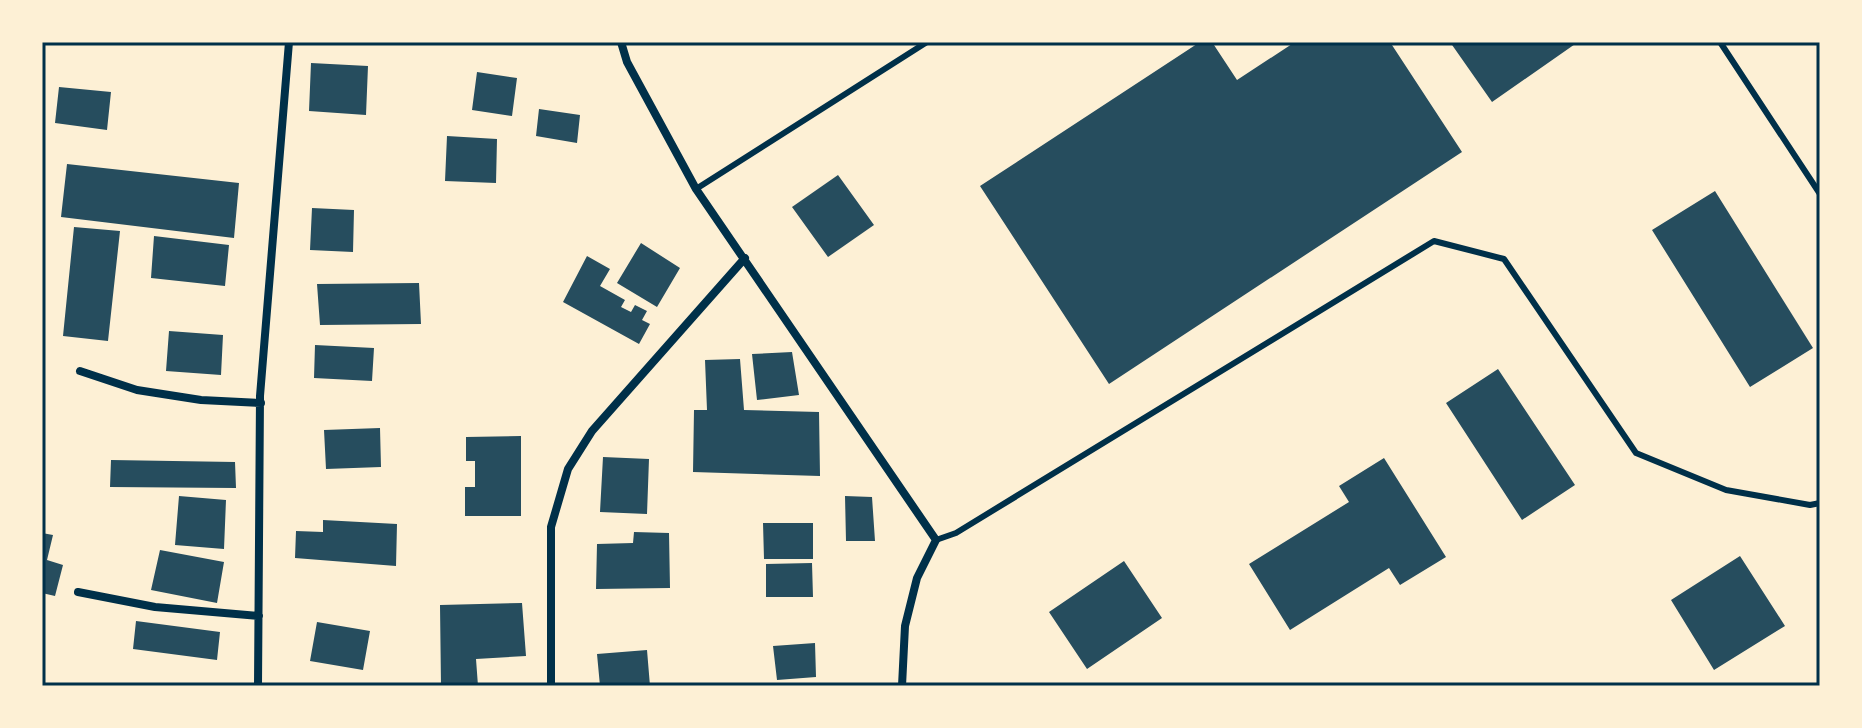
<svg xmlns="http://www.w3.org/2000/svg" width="1862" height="728" font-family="Lato,sans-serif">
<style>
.building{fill:#264d5e}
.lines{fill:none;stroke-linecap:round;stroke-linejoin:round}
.service{stroke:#003049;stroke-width:6}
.minor{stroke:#003049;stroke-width:8}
.neatline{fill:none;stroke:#003049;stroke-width:3}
</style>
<rect width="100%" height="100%" fill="#fdf0d5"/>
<path class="building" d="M1200,42h12l25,38 58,-38h95l72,110 -353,232 -129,-198z
M1450,42h128l-86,60z
M311,63l57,3 -2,49 -57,-4z
M477,72l40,6 -5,38 -40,-6z
M59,87l52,5 -4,38 -52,-7z
M539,109l41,6 -3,28 -41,-7z
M447,136l50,3 -1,44 -51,-2z
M67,164l172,19 -5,55 -173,-21z
M838,175l36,50 -46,32 -36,-50z
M1715,191l98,157 -63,39 -98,-157z
M312,208l42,2 -1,42 -43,-2z
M74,227l46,4 -12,110 -45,-5z
M154,236l75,9 -4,41 -74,-8z
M641,243l39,25 -23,39 -40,-24z
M587,256l23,13 -10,17 25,14 -4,7 10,5 4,-7 12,6 -5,9 8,4 -11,20 -76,-42z
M419,283l2,41 -101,1 -3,-41z
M169,331l54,4 -2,40 -55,-4z
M315,345l59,3 -2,33 -58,-3z
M792,352l7,43 -42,5 -5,-46z
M740,359l4,51 75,2 1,64 -127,-4 1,-62h13l-2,-50z
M1498,369l77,116 -53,35 -76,-117z
M380,428l1,39 -55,2 -2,-39z
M521,436v80h-56v-29h10v-26h-9v-24z
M603,457l46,2 -2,55 -47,-2z
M1384,458l62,99 -46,28 -11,-17 -99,62 -41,-66 100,-62 -10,-16z
M111,460l124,2 1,26 -126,-1z
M179,496l47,4 -2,49 -49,-4z
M845,496l27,1 3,44h-29z
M323,520l74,4 -1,42 -101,-8 1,-27 27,1z
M763,523h50v36h-49z
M634,532l35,1 1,55 -74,1 1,-45 36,-1z
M42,533l11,2 -6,25 16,5 -8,31 -13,-3z
M160,550l64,12 -7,41 -66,-13z
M1740,556l45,70 -71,44 -43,-70z
M1124,561l38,57 -75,51 -38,-57z
M812,563l1,34h-47v-33z
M522,603l4,53 -50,3 2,27h-37l-1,-81z
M136,621l84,11 -3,28 -84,-11z
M317,622l53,9 -7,39 -53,-9z
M815,643l1,34 -39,3 -4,-34z
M647,650l3,36h-50l-3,-32z"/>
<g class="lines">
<path class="service" d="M1720,42l100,152
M696,189l231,-147
M936,540l20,-7 478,-292 70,18 132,194 90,37 84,15 10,-2"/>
<path class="minor" d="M621,42l6,20 69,127 240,351 -19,38 -12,48 -3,60
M80,371l57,19 64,10 60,3
M78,592l77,15 104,9
M258,686l2,-290 29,-354
M551,686v-159l17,-58 24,-38 153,-173"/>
</g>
<rect width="1862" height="728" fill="none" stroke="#fdf0d5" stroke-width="88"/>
<rect x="44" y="44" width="1774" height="640" class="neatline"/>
</svg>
